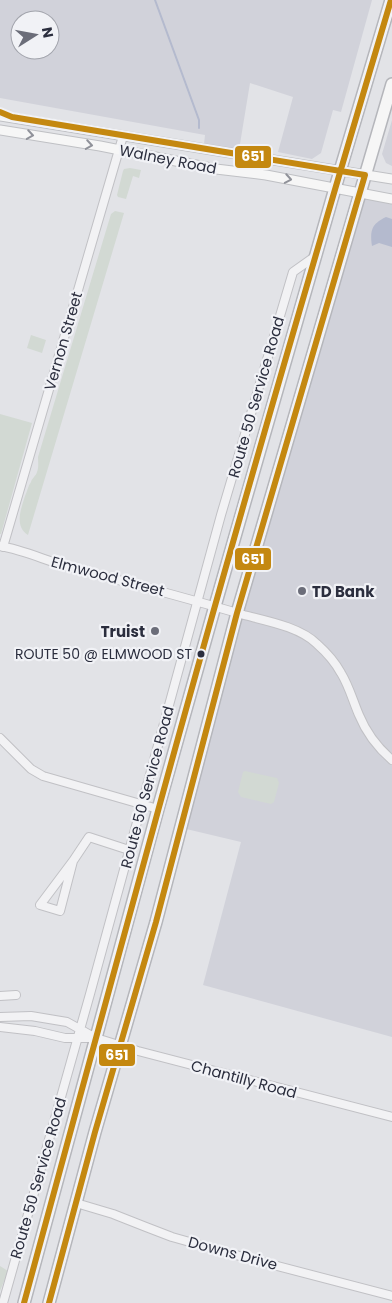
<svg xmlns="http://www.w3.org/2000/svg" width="392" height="1303" font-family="Poppins,sans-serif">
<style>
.built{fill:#d1d2da;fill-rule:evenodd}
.green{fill:#d2d9d3}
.water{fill:#b4bace}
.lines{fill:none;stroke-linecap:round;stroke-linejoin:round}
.stream{stroke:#b4bace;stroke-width:2}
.minor-casing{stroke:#c1c1c5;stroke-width:10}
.major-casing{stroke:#bfc0c4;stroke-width:11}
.highway-casing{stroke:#b5b6bb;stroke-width:14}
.minor{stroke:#f2f2f4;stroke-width:8}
.major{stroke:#f6f6f6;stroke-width:9}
.highway{stroke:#f6f6f6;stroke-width:11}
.bus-1-casing{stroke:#f1f2f6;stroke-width:10}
.bus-1{stroke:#c48810;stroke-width:6}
.oneway{stroke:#90929a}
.poi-dot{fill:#6b6d79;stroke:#f1f2f6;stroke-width:2}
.bus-dot{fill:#2b2e3e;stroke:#f1f2f6;stroke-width:2}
.labels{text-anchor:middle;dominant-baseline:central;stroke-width:4.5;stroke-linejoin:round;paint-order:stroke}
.bus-label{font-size:14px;fill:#2b2e3e;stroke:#f1f2f6;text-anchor:end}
.street-label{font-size:15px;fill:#2b2e3e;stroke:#f1f2f6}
.poi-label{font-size:15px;font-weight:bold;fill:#2b2e3e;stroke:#f1f2f6;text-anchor:start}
.line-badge{stroke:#f1f2f6;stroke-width:2}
.badge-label{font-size:14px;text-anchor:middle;font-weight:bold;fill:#fff}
</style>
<rect width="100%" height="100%" fill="#e2e3e7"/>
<path class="built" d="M0,0h372l-31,112 -8,-2 -12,43 -9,6 -34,-7 15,-55 -43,-14 -11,67 -35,-6 1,-9 -205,-37zM20,20h30v30h-30z
M392,120v46l-6,-3 -4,-9z
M360,193l32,6v838l-189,-52 38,-143 -59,-14z"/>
<path class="green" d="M130,168l11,2 -2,8 -6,-2 -7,23 -8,-2 -1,-2 6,-24 1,-2z
M115,211l9,2 -96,322c-14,-9 -7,-26 -3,-39 2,-4 3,-10 6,-14 1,-4 5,-6 6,-10 2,-5 1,-10 1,-15l73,-243z
M31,335l15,5 -4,13 -15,-5z
M0,414l32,9 -31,111h-1z
M245,771l32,7 2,5 -5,19 -3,2 -30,-7 -3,-5 5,-20z
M0,1266l8,5 -8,20z"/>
<path class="water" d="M386,217l6,2v28l-13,-4 -7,3c-2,-15 -1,-22 14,-29z"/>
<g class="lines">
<path class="stream" d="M155,0l44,120v8"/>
<defs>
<path id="minor" d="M0,546c24,4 49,16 73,22 57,15 114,30 171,47 23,6 56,12 73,29 9,8 18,18 24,29 8,13 12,28 18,42 7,17 19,33 33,45
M3,547l120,-411
M0,738l31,31 12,7 115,33
M73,861l-13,50 -20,-6 33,-44 16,-24 40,13
M0,996l16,-1
M0,1017l31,-1 36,6 27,15
M0,1027l35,4 30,7h31l42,13 254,66
M76,1203l37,11 33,13 26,10 71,20 149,39
M3,1303l87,-309 131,-479 72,-243 24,-17"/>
<path id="major" d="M0,116l392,63
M0,130l100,16 116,23 50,6 126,24"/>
<path id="highway" d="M24,1303l134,-494 57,-203 125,-435 51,-171
M49,1303l46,-171 61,-210 81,-309 155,-529"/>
</defs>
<use href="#minor" class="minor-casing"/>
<use href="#major" class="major-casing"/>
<use href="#highway" class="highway-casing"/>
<use href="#minor" class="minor"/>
<use href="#major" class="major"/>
<use href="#highway" class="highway"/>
<defs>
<path id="bus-1" d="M0,112l12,5 353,58 -128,438 -81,309 -61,210 -46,171
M24,1303c45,-164 88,-328 134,-492 74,-271 153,-542 233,-811"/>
</defs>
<use href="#bus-1" class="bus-1-casing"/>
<use href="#bus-1" class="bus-1"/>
</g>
<defs><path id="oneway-chevron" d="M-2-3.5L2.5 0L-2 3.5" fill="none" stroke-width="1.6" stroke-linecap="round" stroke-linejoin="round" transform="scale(1.25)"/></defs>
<g class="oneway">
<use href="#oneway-chevron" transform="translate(30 135) rotate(9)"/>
<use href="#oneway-chevron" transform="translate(89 145) rotate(9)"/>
<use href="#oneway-chevron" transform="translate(288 179) rotate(10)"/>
</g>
<g class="poi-dot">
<circle cx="302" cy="591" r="5"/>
<circle cx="155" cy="631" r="5"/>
</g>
<circle class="bus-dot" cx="201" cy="654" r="4.5"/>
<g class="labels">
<g class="bus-label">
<text x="192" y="654">ROUTE 50 @ ELMWOOD ST</text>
</g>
<g class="street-label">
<text transform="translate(168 159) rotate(11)">Walney Road</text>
<text transform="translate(63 341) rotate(-74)">Vernon Street</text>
<text transform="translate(256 397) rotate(-74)">Route 50 Service Road</text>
<text transform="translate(108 576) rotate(15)">Elmwood Street</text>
<text transform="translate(147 787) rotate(-75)">Route 50 Service Road</text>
<text transform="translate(244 1079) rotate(15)">Chantilly Road</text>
<text transform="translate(38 1178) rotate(-74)">Route 50 Service Road</text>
<text transform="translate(233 1253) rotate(15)">Downs Drive</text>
</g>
<g class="poi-label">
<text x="312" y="591">TD Bank</text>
<text x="145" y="631" text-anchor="end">Truist</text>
</g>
</g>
<g class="line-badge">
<rect x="234" y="145" width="38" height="24" rx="5" fill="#c48810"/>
<rect x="234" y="547" width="38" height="24" rx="5" fill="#c48810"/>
<rect x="98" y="1043" width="38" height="24" rx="5" fill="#c48810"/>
</g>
<g class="badge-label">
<text x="253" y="161">651</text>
<text x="253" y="564">651</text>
<text x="117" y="1060">651</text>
</g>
<g transform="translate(35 35) rotate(79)"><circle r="24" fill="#f1f2f6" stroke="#a2a4ac"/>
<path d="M0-4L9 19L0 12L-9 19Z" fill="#6b6d79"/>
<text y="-8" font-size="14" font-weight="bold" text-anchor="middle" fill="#2b2e3e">N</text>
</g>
</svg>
